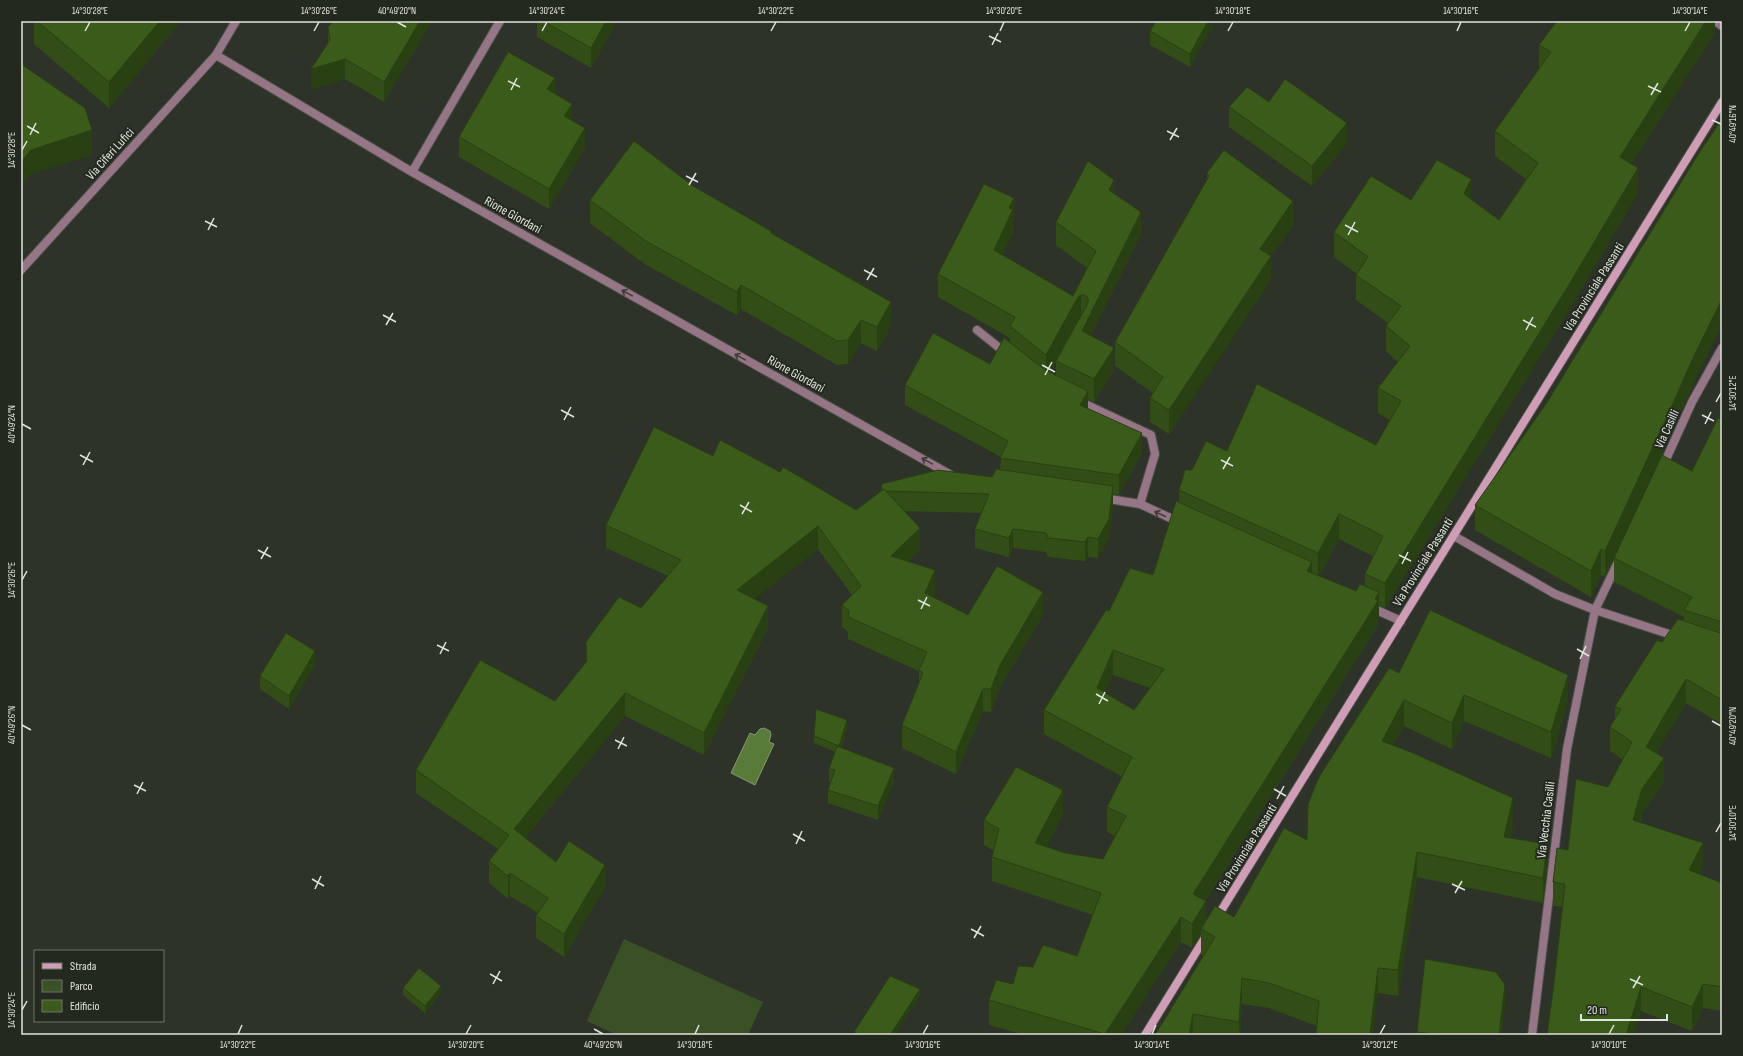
<svg xmlns="http://www.w3.org/2000/svg" width="1743" height="1056" font-family="'Sofia Sans Condensed',sans-serif">
<style>
.green{fill:#395125}
.water{fill:#587b3a;stroke:#819a6b}
.lines{fill:none;stroke-linecap:round;stroke-linejoin:round}
.minor-casing{stroke:#4a4f46;stroke-width:10}
.secondary-casing{stroke:#4a4f46;stroke-width:10}
.minor{stroke:#967686;stroke-width:8}
.secondary{stroke:#d09db6;stroke-width:8}
.wall{fill:#324e16;fill-rule:evenodd}
.shaded-wall{fill:#294012}
.building{fill:#3a5b1a;stroke:#294012;fill-rule:evenodd}
.oneway{stroke:#403c39}
.ticks{fill:none;stroke:#e0e4de;stroke-width:1.5}
.labels{text-anchor:middle;dominant-baseline:central;stroke-width:4;stroke-linejoin:round;paint-order:stroke}
.street-label{font-size:13px;fill:#e0e4de;stroke:#23291f}
.neatline{fill:none;stroke:#e0e4de;stroke-width:1.5}
.ticks-label{font-size:10px;text-anchor:middle;fill:#e0e4de}
</style>
<rect width="100%" height="100%" fill="#2d3329"/>
<path class="green" d="M624,939l139,63 -15,33h-131l-30,-14z"/>
<path class="water" d="M764,728l6,3 1,4 -2,7 5,2 -19,41 -24,-12 19,-40 5,2 5,-6z"/>
<g class="lines">
<defs>
<path id="minor" d="M1715,21l7,5
M216,55l196,117 539,303
M412,172l88,-151
M21,270l195,-215 20,-34
M977,330l30,24
M1079,401l72,34 4,19 -15,50
M1663,466l29,-64 30,-54
M1103,498l37,6 39,18
M1454,536l101,58 40,16 83,27
M1370,607l31,14
M1532,1035l35,-286 28,-139 24,-50"/>
<path id="secondary" d="M1216,919l506,-817
M1145,1035l61,-99"/>
</defs>
<use href="#minor" class="minor-casing"/>
<use href="#secondary" class="secondary-casing"/>
<use href="#minor" class="minor"/>
<use href="#secondary" class="secondary"/>
</g>
<path class="wall" d="M34,21h144v4l-69,83 -75,-64z
M432,21l-48,81 -39,-23 -34,10 17,-46v-16z
M537,21h80l-26,47 -54,-31z
M1212,21v6l-22,40 -40,-22v-14z
M1715,21v7l-1,2v4l-83,130 7,29 -68,115 -185,300 -6,-3v12l-1,2v6l-173,276 1,21 28,-5 73,-77 92,-167 169,28 -17,57 -87,-37 -12,28 -48,-23 -11,19 120,79 -3,14 37,32 -4,33 -126,-26 -19,119 -20,-3 -61,33 -48,-18 -27,-4 -2,31h-85l48,-79 -2,-2v-21l-9,15 -11,-6 -60,93h-96l-36,-10v-25l24,-16 20,-17 44,-11 16,-41 -101,-34v-24l2,-6 -10,-6v-25l79,-5 -17,32 19,6 38,6 12,-23 -8,-4v-25l16,-30 -79,-43v-24l65,-99 44,-36 26,-72v-13l13,-20 35,-19 149,-6 14,-25 -12,-7v-25l20,-26 -12,-11v-25l2,-3 -32,-23v-25l1,-1 -23,-17v-25l77,-32 60,-1 28,21 27,-41 -31,-23v-25l44,-62v-24zM1339,539l34,17 -8,18v12l-9,5 -37,-15zM1113,675l37,13 -16,22 -29,-17z
M555,94l17,27 13,27 -36,61 -90,-52v-20z
M1269,102l78,41 -35,43 -83,-59v-20z
M1207,173l86,52 -22,32v23l-102,154 -19,-12v-24l3,-5 -38,-27v-24l92,-162z
M693,186l78,47 120,93 -14,25 -16,-8 -13,21 -11,1 -96,-56 -4,6 -91,-50 -56,-42v-23z
M1114,193l27,41 -50,101 23,36 -20,31 -6,-3v9l54,45 -23,42 -6,-1v12l-4,32 -11,20 -10,-1 -3,4 -37,-4 -2,-5 -33,-4 -4,9 -34,-9v-19l7,-16 -78,-2 16,39 -12,12 27,31 -2,4 35,18h75l-43,72 -9,25 -8,-1 -27,63 -54,-26v-23l17,-42v-12l-71,-32v-7l-6,-5v-22l10,-10 -34,-46 -64,50 14,29 -64,127 -79,-39 -100,122 31,24 49,25 -41,70 -28,-19v-22l2,-3 -28,-17 -2,3 -19,-16v-22l9,-12 -82,-56v-23l139,-69 31,-39v-20l55,-34 27,-32 -62,-28v-23l107,-69 67,16 76,38 25,-18v-8l111,-7 8,-7 1,-13 -96,-52v-20l85,-21 20,-21v-5l-72,-41v-23l76,-53 -1,2v9l-11,23 71,41 14,-28 -31,-23v-23zM1056,361v15l-7,-3z
M1693,384l-23,52 -65,141 -4,-2 -10,22 -116,-67v-25z
M1722,420v304l-36,-21 -30,50 8,29 -22,31 -2,9 63,45 -4,7 23,9v128l-19,-3 -11,23 -51,-20 -8,24h-86l7,-52 8,-76 -9,-1v-24l15,-32 40,-63 15,-27 -13,-9v-24l5,-9v-12l47,-64 22,-21v-4l-70,-35v-24l78,-87z
M315,665l-26,44 -29,-20v-13z
M847,727l-6,21 53,33 -16,39 -50,-17v-13l3,-7 -2,-1v-13l6,-17 -21,-9v-7z
M403,988l38,5 -16,20 -22,-18z
M1505,1005l-4,30h-84v-3z"/>
<path class="shaded-wall" d="M160,21h18v4l-69,83v-26z
M420,21h12l-48,81v-20z
M606,21h11l-26,47v-20z
M1208,21h4v6l-22,40v-13z
M1706,21h9v7l-1,2v4l-94,148v-25z
M345,59v20l-34,10v-20z
M555,78v20l-8,-9z
M572,104v20l-8,-8z
M1347,123v20l-35,43v-20z
M585,128v20l-36,61v-20z
M92,130v25l-61,19 -10,12v-24l10,-12z
M1638,168v25l-68,115 -185,300v-25z
M1471,179v25l-7,-10z
M1114,180v23l-5,-13z
M1014,198v23l-1,2v9l-19,41v-23l15,-42z
M1293,201v24l-22,32v23l-102,154v-24l91,-161z
M1141,212v22l-59,120v-23z
M741,285v24l-4,6v-23z
M1081,295v23l-3,2 -32,58v-23l32,-58z
M1722,299v26l-29,59 -23,52 -65,141v-26l88,-193z
M891,302v24l-14,25v-24z
M861,320v23l-13,21v-24z
M1114,348v23l-20,31v-23z
M1088,391v20l-8,-6z
M1142,433v20l-23,42v-20z
M1113,486v20l-4,32 -11,20v-19z
M1339,514v25l-21,39v-25z
M818,526v23l-81,64v-23z
M920,528v22l-29,28v-22z
M1013,529v19l-4,9v-19z
M1088,537v20l-3,4v-19z
M1601,549v26l-10,22v-26z
M1312,562v25l-5,-16z
M935,570v23l-10,23v-23z
M1043,592v23l-43,72 -9,25v-23l9,-24z
M1379,592v25l-1,2v6l-185,294v-25z
M768,606v22l-64,127v-22z
M1113,650v25l-16,38v-25z
M315,651v14l-26,44v-13z
M1568,675v26l-17,57v-26z
M1686,679v24l-40,68v-24z
M983,689v22l-27,63v-22z
M625,693v23l-111,135v-22z
M1464,695v26l-12,28v-26z
M1404,700v26l-22,41v-26z
M847,720v7l-8,26v-7z
M1664,758v24l-22,31 -9,31v-24l9,-31z
M894,768v13l-16,39v-14z
M1063,790v25l-28,53v-25z
M1513,798v26l-9,38v-25z
M1703,843v24l-14,27v-24z
M1547,844v26l-4,33v-25z
M1417,852v25l-19,119v-26z
M605,865v22l-41,70v-23z
M510,873v23l-2,3v-23z
M1206,901v25l-5,3v4l-9,15v-24z
M1181,917v25l-60,93h-16v-1z
M1378,968v25l-5,42h-3z
M1242,978v26l-2,31h-1v-13z
M1703,984v24l-11,23v-24z
M1505,985v20l-4,30h-2z
M441,986v7l-16,20v-7z
M1641,987v24l-8,24h-7z
M920,989v7l-25,39h-5z
M1193,1014v21h-4z"/>
<path class="building" d="M37,21h123l-51,61z
M334,21h86l-36,61 -39,-23 -34,10 19,-29 -2,-13z
M543,21h63l-15,27z
M1156,21h52l-18,33 -40,-23z
M1557,21h149l-86,136 18,11 -68,115 -185,300 -20,-9 18,-38 -44,-22 -21,39 -139,-63 6,-20h7l14,-29 21,10 30,-67 119,61 25,-44 -23,-13 32,-42 -24,-20 15,-20 -45,-31 12,-18 -34,-25 37,-56 40,24 26,-40 34,19 -7,15 35,26 39,-57 -43,-32 56,-79 -12,-7z
M508,52l47,26 -8,11 25,15 -8,12 21,12 -36,61 -90,-52z
M21,64l64,44 7,22 -61,20 -10,12z
M1285,79l62,44 -35,43 -83,-59 18,-20 22,15z
M1722,119v180l-29,59 -23,52 -65,141 -4,-2 -10,22 -116,-66 71,-101 153,-251z
M634,141l59,45 78,45v2l120,69 -14,25 -16,-7 -13,20 -11,1 -96,-56 -4,7 -91,-51 -56,-41z
M1224,150l69,51 -33,48 11,7 -102,154 -19,-12 13,-21 -48,-35 94,-166 -2,-3z
M1088,161l26,19 -5,10 32,22 -59,119 32,17 -20,31 -38,-18 32,-58v-5l-3,-3h-4l-3,2 -32,58 -36,-29 5,-9 -77,-43 46,-90 30,14 -5,10 4,1 -19,41 79,46 23,-45 -40,-29z
M933,333l57,31 14,-26 41,32 43,21 -8,14 62,28 -23,42 -119,-17 8,-17 -103,-56z
M1718,418l4,2v202l-38,-12 8,-13 -78,-39 48,-103 30,16z
M654,427l59,29 7,-16 60,32 3,-5 73,43 28,-21 36,39 -29,28 44,14 -10,23 43,22 29,-49 46,26 -43,73 -9,24h-8l-27,63 -54,-27 21,-52 -4,-3 8,-18 -79,-35 1,-6 -7,-6 19,-19 -43,-60 -81,64 31,16 -64,127 -79,-40 -111,136 42,33 13,-21 36,24 -41,69 -28,-18 12,-18 -38,-25 -2,3 -19,-15 20,-26 -93,-65 64,-110 75,41 32,-40 -1,-19 33,-45 22,11 40,-48 -75,-35z
M996,469l117,17 -4,33 -11,20 -10,-2 -3,5 -37,-4 -2,-5 -33,-4 -4,9 -34,-9 14,-35 -103,-3 -2,-2 -2,2 -1,-7 57,-14 54,7z
M1176,501l136,61 -5,9 49,20 4,-7 19,8 -4,7 3,2 -185,293 13,7 -14,23 -11,-7 -76,117 -116,-34 7,-20 17,4 5,-18 15,1 10,-22 34,11 24,-63 -109,-36 7,-28 -15,-9 32,-53 47,23 -28,53 30,10 38,6 23,-43 -19,-9 25,-50 -88,-47 62,-100 3,1 21,-43 23,7zM1113,650l51,19 -30,41 -37,-22z
M1430,610l138,65 -17,57 -87,-37 -12,28 -48,-23 -22,41 31,12 100,45 -9,39 43,7 -4,34 -126,-26 -19,118 -20,-2 -8,67h-54l3,-34 -50,-18 -27,-5 -3,44 -46,-8 -4,21h-34l60,-98 -14,-8 14,-23 19,11 50,-89 23,12 1,-36 11,-27 70,-109 10,5z
M1678,619l42,14h2v67l-36,-21 -40,68 18,11 -22,31 -9,31 70,23 -14,27 33,13v104l-19,-3 -11,23 -51,-20 -15,48h-79l7,-52 11,-99 -12,-2 4,-34 11,2 8,-71 32,8 24,-45 -22,-15 11,-18 -6,-3 42,-66 5,2z
M286,633l29,18 -26,45 -29,-20z
M816,709l31,11 -8,26 -25,-10z
M837,746l57,22 -16,38 -50,-16 7,-20 -6,-1z
M1425,959l71,13 9,13 -6,50h-59l-23,-3z
M419,968l22,18 -16,20 -22,-18z
M890,976l30,13 -30,46h-32l-4,-3z"/>
<defs><path id="oneway-shaft" d="M-6 0H5M1.5-3L5.5 0L1.5 3" fill="none" stroke-width="1.6" stroke-linecap="round" stroke-linejoin="round"/></defs>
<g class="oneway">
<use href="#oneway-shaft" transform="translate(627 293) rotate(-151)"/>
<use href="#oneway-shaft" transform="translate(740 357) rotate(-151)"/>
<use href="#oneway-shaft" transform="translate(927 461) rotate(-151)"/>
<use href="#oneway-shaft" transform="translate(1160 514) rotate(-155)"/>
</g>
<path class="ticks" d="M397,22l9,5M85,31l5,-9M314,31l5,-9M542,31l5,-9M771,31l5,-9M1000,31l4,-9M1228,31l5,-9M1457,31l4,-9M1685,31l5,-9M989,36l12,6M992,45l6,-12M508,81l12,6M1648,86l13,6M511,90l6,-12M1651,95l7,-12M1712,120l9,4M27,126l12,7M1167,131l12,6M30,135l6,-12M1170,140l7,-12M22,150l5,-9M686,176l12,6M689,185l7,-12M205,221l12,6M1345,225l13,7M208,230l6,-12M1348,235l7,-13M864,270l13,7M867,280l7,-12M383,315l13,7M1523,320l13,7M386,325l7,-12M1526,330l7,-13M1042,365l13,7M1045,375l7,-13M1716,402l5,-9M561,410l13,7M1702,415l12,6M564,420l7,-13M22,424l9,5M1705,424l6,-12M80,455l13,7M1221,460l12,6M83,465l7,-13M1223,469l7,-12M740,505l12,7M742,514l7,-12M258,550l13,7M1399,555l12,6M261,559l7,-12M1402,564l6,-12M22,580l5,-9M918,600l12,6M921,609l6,-12M437,645l12,6M1577,649l12,7M440,654l6,-12M1580,659l6,-13M1096,694l12,7M1099,704l6,-12M1712,721l9,5M22,725l9,5M615,740l12,6M618,749l6,-12M134,785l12,6M1274,789l12,7M137,794l6,-12M1277,799l7,-13M1716,832l5,-9M793,834l12,7M796,844l6,-13M312,879l12,7M1452,884l13,6M315,889l6,-13M1455,893l7,-12M971,929l13,7M974,938l7,-12M490,974l12,7M1630,979l13,6M493,984l7,-13M1633,988l7,-12M22,1010l5,-9M594,1029l9,5M238,1034l4,-9M466,1034l5,-9M695,1034l4,-9M923,1034l5,-9M1152,1034l4,-9M1380,1034l5,-9M1609,1034l5,-9"/>
<g class="labels">
<g class="street-label">
<text transform="translate(110 154) rotate(-48)">Via Ciferi Lufici</text>
<text transform="translate(513 215) rotate(29)">Rione Giordani</text>
<text transform="translate(1594 287) rotate(-58)">Via Provinciale Passanti</text>
<text transform="translate(796 374) rotate(29)">Rione Giordani</text>
<text transform="translate(1667 429) rotate(-65)">Via Casilli</text>
<text transform="translate(1423 562) rotate(-58)">Via Provinciale Passanti</text>
<text transform="translate(1546 820) rotate(-83)">Via Vecchia Casilli</text>
<text transform="translate(1247 848) rotate(-58)">Via Provinciale Passanti</text>
</g>
</g>
<rect width="1743" height="1056" fill="none" stroke="#23291f" stroke-width="44"/>
<rect x="34" y="950" width="130" height="72" fill="#23291f" stroke="#6f746b"/>
<rect x="42" y="963" width="20" height="6" fill="#d09db6" stroke="#6f746b"/>
<text x="70" y="970" font-size="12" fill="#e0e4de">Strada</text>
<rect x="42" y="980" width="20" height="12" fill="#395125" stroke="#6f746b"/>
<text x="70" y="990" font-size="12" fill="#e0e4de">Parco</text>
<rect x="42" y="1000" width="20" height="12" fill="#3a5b1a" stroke="#6f746b"/>
<text x="70" y="1010" font-size="12" fill="#e0e4de">Edificio</text>
<path d="M1581 1014v6h86v-6" fill="none" stroke="#e0e4de" stroke-width="2"/>
<text x="1587" y="1014" font-size="12" fill="#e0e4de" stroke="#23291f" stroke-width="3" paint-order="stroke">20 m</text>
<rect x="22" y="22" width="1699" height="1012" class="neatline"/>
<g class="ticks-label">
<text x="90" y="14">14°30'28"E</text>
<text x="319" y="14">14°30'26"E</text>
<text x="397" y="14">40°49'20"N</text>
<text x="547" y="14">14°30'24"E</text>
<text x="776" y="14">14°30'22"E</text>
<text x="1004" y="14">14°30'20"E</text>
<text x="1233" y="14">14°30'18"E</text>
<text x="1461" y="14">14°30'16"E</text>
<text x="1690" y="14">14°30'14"E</text>
<text transform="translate(1732 124) rotate(-90)" y="4">40°49'16"N</text>
<text transform="translate(11 150) rotate(-90)" y="4">14°30'28"E</text>
<text transform="translate(1732 393) rotate(-90)" y="4">14°30'12"E</text>
<text transform="translate(11 424) rotate(-90)" y="4">40°49'24"N</text>
<text transform="translate(11 580) rotate(-90)" y="4">14°30'26"E</text>
<text transform="translate(11 725) rotate(-90)" y="4">40°49'26"N</text>
<text transform="translate(1732 726) rotate(-90)" y="4">40°49'20"N</text>
<text transform="translate(1732 823) rotate(-90)" y="4">14°30'10"E</text>
<text transform="translate(11 1010) rotate(-90)" y="4">14°30'24"E</text>
<text x="238" y="1048">14°30'22"E</text>
<text x="466" y="1048">14°30'20"E</text>
<text x="603" y="1048">40°49'26"N</text>
<text x="695" y="1048">14°30'18"E</text>
<text x="923" y="1048">14°30'16"E</text>
<text x="1152" y="1048">14°30'14"E</text>
<text x="1380" y="1048">14°30'12"E</text>
<text x="1609" y="1048">14°30'10"E</text>
</g>
</svg>
